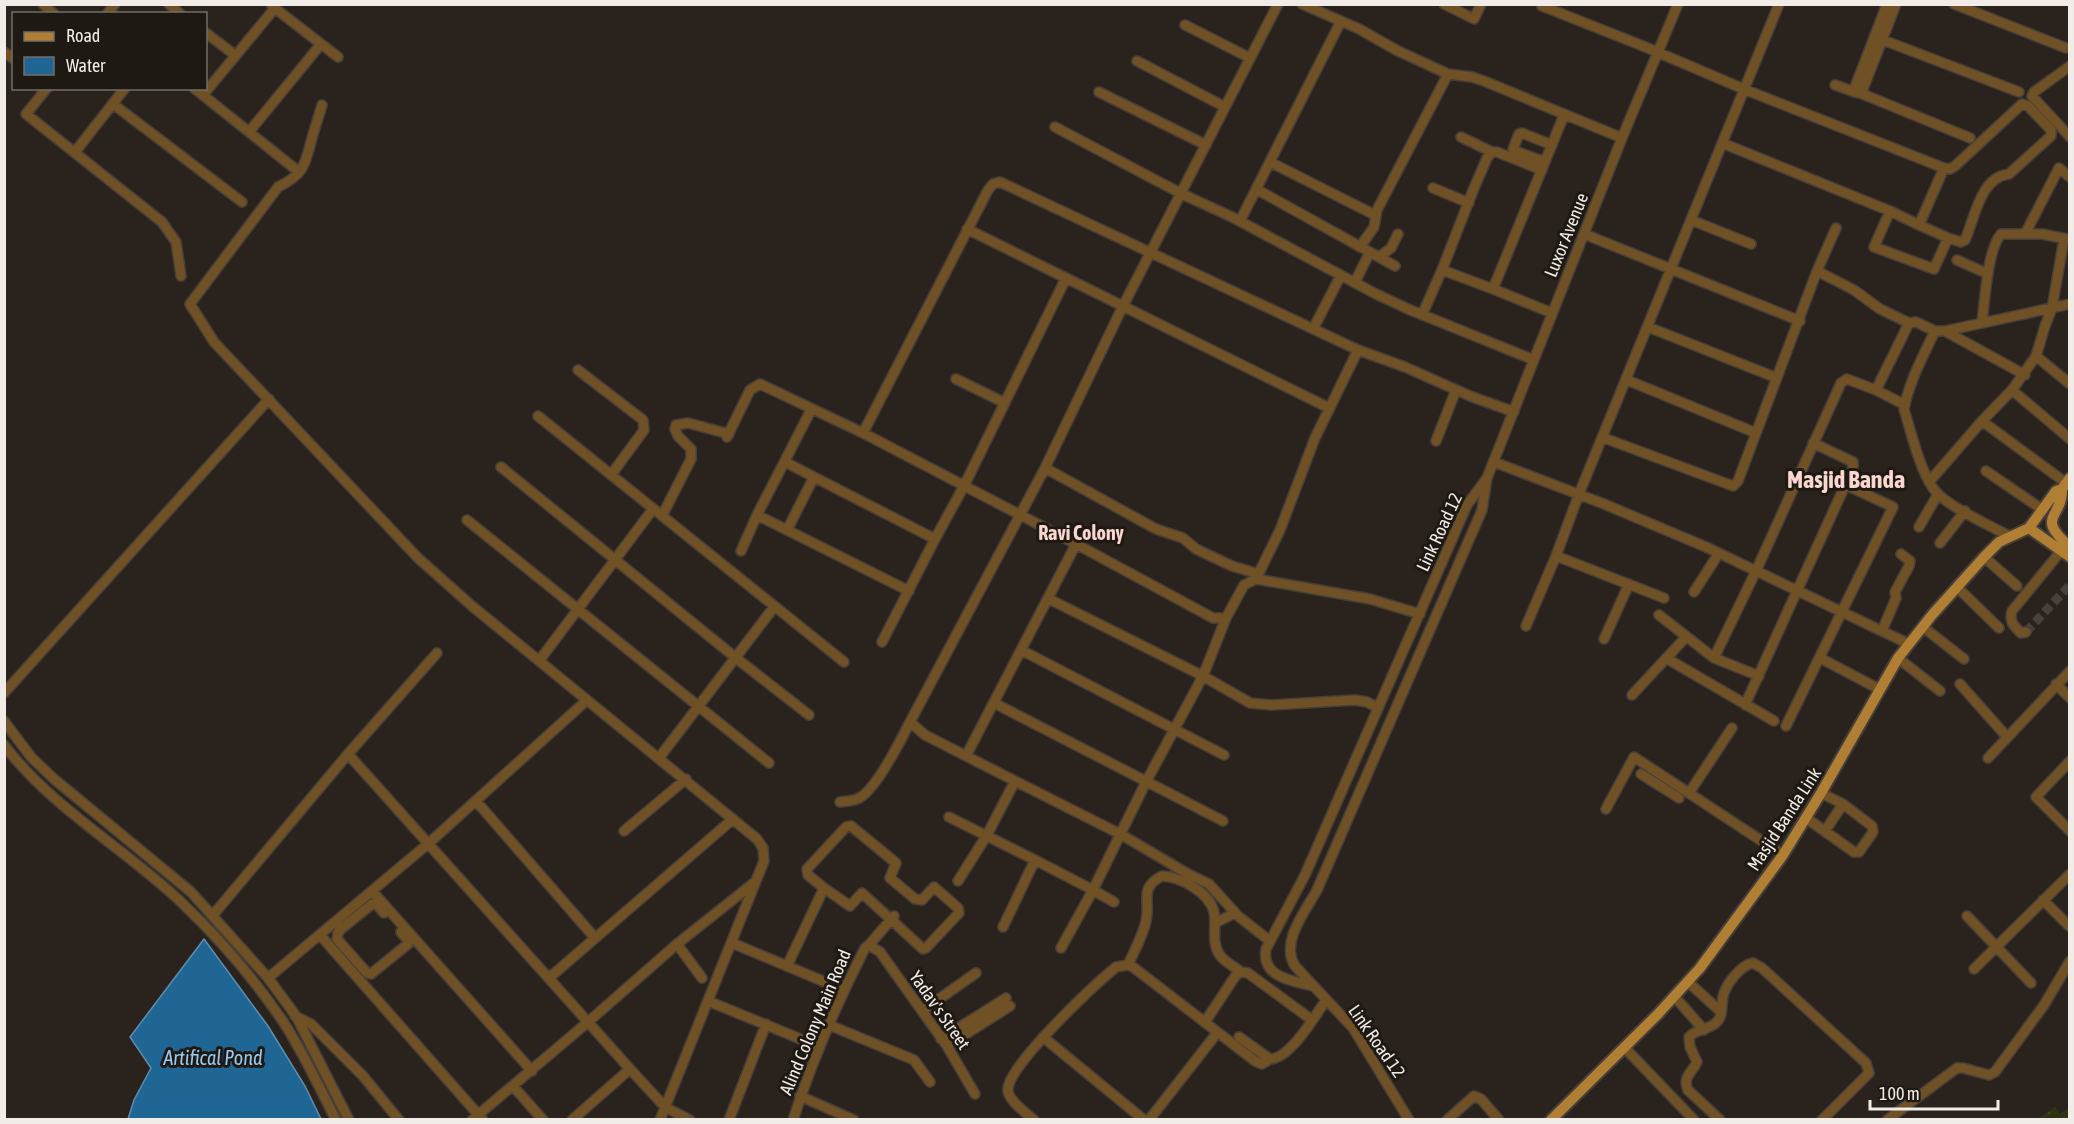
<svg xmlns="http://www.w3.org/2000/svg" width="2074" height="1124" font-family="'Asap Condensed',sans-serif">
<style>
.park{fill:url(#park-dots)}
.water{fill:#206695;stroke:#5f8eae;stroke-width:1.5}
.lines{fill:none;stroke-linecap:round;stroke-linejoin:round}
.minor-tunnel{stroke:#47403b;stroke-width:9;stroke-dasharray:9 4.5;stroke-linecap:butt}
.minor-casing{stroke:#453e39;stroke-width:12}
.major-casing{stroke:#453e39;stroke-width:14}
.minor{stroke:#6f5125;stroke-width:9}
.major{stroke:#b17f34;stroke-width:10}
.labels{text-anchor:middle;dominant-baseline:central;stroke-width:6;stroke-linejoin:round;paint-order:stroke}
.street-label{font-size:18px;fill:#f1ece8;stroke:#1f1913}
.neighbourhood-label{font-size:20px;font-weight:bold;fill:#f9d6cf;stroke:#1f1913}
.water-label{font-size:20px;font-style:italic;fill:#97caf3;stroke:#1f1913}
.district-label{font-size:24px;font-weight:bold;fill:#f9d6cf;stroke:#1f1913}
</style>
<defs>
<pattern id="park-dots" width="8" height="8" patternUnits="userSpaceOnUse" patternTransform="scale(1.5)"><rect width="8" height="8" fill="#2d340f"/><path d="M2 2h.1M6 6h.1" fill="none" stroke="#424826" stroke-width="1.8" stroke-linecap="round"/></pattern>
</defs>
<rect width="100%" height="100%" fill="#29221d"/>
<path class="park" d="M2055,1107l5,7 9,-6v11h-32z"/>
<path class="water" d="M204,939l64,87 37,60 16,33h-193l6,-19 17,-32 -21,-31z"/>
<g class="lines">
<path class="minor-tunnel" d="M2026,632l44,-47"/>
<defs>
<path id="minor" d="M43,4l11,10
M169,4l11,10
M1302,4l57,25 39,22 50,23 24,3 12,4 138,57
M1444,4l30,15 7,-15
M1887,4l-32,83v5l5,1 3,-4 33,-85
M1954,4l112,44
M272,6l66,51
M1542,6l101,40 103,44 198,78 6,1 5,-3 67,-62 6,2 23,24v6l-42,38c-29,3 -34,44 -44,66l-4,2 -13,-4 -14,31 -60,-22 16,-36
M107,14l8,-10
M1185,25l65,33
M206,33l29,22
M1883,40l136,52
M4,52l10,7
M1137,61l88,46
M2070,66l-36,26 -2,4 38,41
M1835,85l20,7
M47,88l-21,26 136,108 14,20 5,34
M194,88l105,84
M1099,92l107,53
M1860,93l110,45
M203,95l72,-87
M113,104l129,98
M322,105c-3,11 -7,22 -10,33 -7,26 -7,36 -34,49l-88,117 24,38 204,216 54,48 285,233 6,9 1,13 -104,259
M1055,127l127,67 50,23 144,77 32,15 126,51
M249,132l72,-88
M1461,137l31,15
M1722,143l168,68 29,14 25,-57
M75,152l50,-64
M1270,162l105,53
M1545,162l-30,-11 -2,-2 6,-15 3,-1 30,12
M1542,170l-45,-18h-5l-5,6 -13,30 -32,82 51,19 71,-174
M1433,188l36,15
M1256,189l139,77
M1691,220l60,24
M1240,221l101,-200
M1919,225l29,13
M967,229l99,49
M1584,234l216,87
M2067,239l-25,-5h-17l34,-66 11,9
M1360,247l14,-20 3,-17 71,-136
M1379,257l12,-9 7,-14
M1957,260l31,14
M1817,271l37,19 26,19 29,14 7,-1 19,9h10l125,-27
M1355,282l15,-30
M1493,289l59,24
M1422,315l20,-45
M1982,322c3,-22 5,-71 19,-88h24
M1648,327l129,51
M1313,329l28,-54
M1935,331c-12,25 -26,51 -31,78 7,23 17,66 32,83 15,16 53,33 73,44
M1945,331l80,44
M2036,356l34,28
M578,370l65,50 1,10 -33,45
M956,379l49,24
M1627,380l129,53
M1876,390l29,15
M2012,390l58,49
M538,416l306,246
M1982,421l84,62
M863,433l125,-243 5,-6 7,-2 358,168
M727,437l23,-47 10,-6 103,49 213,111 137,74h13l18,-33 12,-6
M1604,438l129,48 5,-5 79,-210 19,-43
M1436,441l20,-51
M785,462l29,15
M1494,462l110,42 102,43 203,97
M501,467l235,191 73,57
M1045,468l111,61 27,9 13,11 36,17 27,8
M1986,471l57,39
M1929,482l53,-61 30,-31 24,-34 9,-30 7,-18 12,-69
M757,515l152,76
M662,516l29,-57v-10l-13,-13 -3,-7 1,-4 12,-2 41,11
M467,520l302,243
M1919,527l19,-33
M787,530l27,-53 121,62
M1940,543l25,-32
M741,551l16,-36 54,-105
M1556,556l108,42
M1984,557l33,29
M1958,588l41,40
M1694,592l25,-39
M1049,599l154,77 47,27 21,2 84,-5 12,2 11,6
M1420,614l-50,-15 -114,-20 24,-49 35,-92 43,-88 47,17 65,29 44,16
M1659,615l55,43 45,18
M1526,626l30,-70 23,-62 200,-490
M1923,627l41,32
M1882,631l14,-33 -1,-6 14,-26 1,-5 -9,-7
M2026,632l-5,1c-7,-7 -12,-11 -9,-22l49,-60
M1604,639l25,-55
M882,642l53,-103 29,-53 102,-208 263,130
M1021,650l203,105
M1666,658l108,63
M1714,658l42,-87 85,-188 6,-4 29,11 33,-67
M1820,658l59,31
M1898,658l42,33
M539,661l114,-152
M1960,684l47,53
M2056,684l14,14
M4,693l265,-294
M1632,695l54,-58
M994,703l229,118
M1745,705l108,-237v-6l-40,-19
M4,721l27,36 23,22 137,113 77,86 28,38 53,104
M1786,726l107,-219 -47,-22
M4,745c48,63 120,103 177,157 38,36 74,78 103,121 20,31 35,64 52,97
M348,754l282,315 -58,51
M966,756l110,-212
M659,758l115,-151
M1988,758l82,-87
M2070,761l-34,36 34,34
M1641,774l38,24
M1015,781l-90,-46 -15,-13 135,-254 78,-162 155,-302
M1689,793l43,-65
M476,801l119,137
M840,802c7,-1 14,-1 19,-4 17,-8 42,-58 51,-76
M1606,809l28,-52 149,98
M949,817l86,43
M1806,818l48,34h5l14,-20 -1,-6 -29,-22 -22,-11
M624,831l62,-52
M1825,831l18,-27
M958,881l29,-46 28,-54 107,54 66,39 21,10 29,32 32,25
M372,891l160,180
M2043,900l26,26
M213,915l135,-161 89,-101
M1967,916l64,67
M336,922l5,7 -3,4 -1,6 30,34 4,1 37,-30 -1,-5 -6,-7
M1215,923l20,-10
M1003,927l32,-67 58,30 53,-108 57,-106 23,-58
M341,929l31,-25 5,1 7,8
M320,935l163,185
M732,943l112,47
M677,944l25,34
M869,945l25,-29
M1061,948l32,-58 21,12
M1128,965c6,-14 15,-29 18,-44 5,-19 -8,-33 16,-45 19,1 47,16 52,36 3,13 -3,29 5,42 4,7 16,13 22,18
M787,966l37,-78 -16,-13 -1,-6 39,-42 5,-1 45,37 -6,15 25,21 7,1 12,-13 24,21 1,5 -33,35 -3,1 -61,-56 -12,13 -26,-18
M1974,969l96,-95
M268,978l161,-135 158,-143
M549,978l184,-159
M1687,981l34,31
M1313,986c-21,-5 -52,-9 -47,-37l39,-74 162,-370 20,-27
M1674,996l30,34
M708,1001l112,46
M922,1011l54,-38
M295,1016l16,8 52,52 36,44
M1205,1022l31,-47 5,-3 7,1 64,47
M829,1025l85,35 16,22
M1043,1037l101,83
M1239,1037l31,22c20,0 45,-43 56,-59
M941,1039l65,-41
M947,1046l63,-40
M1624,1047l70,73
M630,1069l35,38 25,13
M513,1086l30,34
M800,1096l54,24
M472,1120l116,-98 89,-78 78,-62
M729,1120l37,-96
M793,1120c19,-59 44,-117 72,-172l4,-3 11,7 67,94 28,48
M1034,1120c-8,-7 -28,-21 -26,-32 4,-26 85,-102 108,-121l12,-2 5,2 122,94 7,3 8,-5
M1149,1120l68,-87
M1409,1120l-56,-92 -58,-62c-15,-24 10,-54 22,-76l165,-380 5,-32 135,-340 56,-134
M1447,1120l27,-24 7,3 18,21
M1720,1120l-32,-30c-6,-13 4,-17 9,-28l-7,-15 -1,-10c8,-10 25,-6 31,-20 3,-7 1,-16 4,-24 4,-11 17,-28 29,-30l9,5 104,95 3,10 -47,47
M1887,1120l70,-52h6l26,7 6,-3 49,-67 26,-44"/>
<path id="major" d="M2062,489c1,29 -28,27 8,58
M2029,528l41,29
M1551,1120l107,-106 42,-46 83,-113 38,-62 77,-135 34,-43 52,-58 15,-15 30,-14 27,-37 6,-2 8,-11"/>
</defs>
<use href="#minor" class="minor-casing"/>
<use href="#major" class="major-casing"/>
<use href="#minor" class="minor"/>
<use href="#major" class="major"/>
</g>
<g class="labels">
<g class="street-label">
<text transform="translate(1566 235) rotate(-68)">Luxor Avenue</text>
<text transform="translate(1439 532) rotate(-65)">Link Road 12</text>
<text transform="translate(1784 819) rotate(-57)">Masjid Banda Link</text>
<text transform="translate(940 1010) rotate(55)">Yadav's Street</text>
<text transform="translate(815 1022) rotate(-67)">Alind Colony Main Road</text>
<text transform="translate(1377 1041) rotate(55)">Link Road 12</text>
</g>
<g class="neighbourhood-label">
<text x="1081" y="532">Ravi Colony</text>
</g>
<g class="water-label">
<text x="213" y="1057">Artifical Pond</text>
</g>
<g class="district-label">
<text x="1846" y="479">Masjid Banda</text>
</g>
</g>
<rect width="2074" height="1124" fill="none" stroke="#f1ece8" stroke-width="12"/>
<rect x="12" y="12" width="195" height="78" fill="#1f1913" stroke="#736d68" stroke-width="1.5"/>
<rect x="24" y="32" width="30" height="9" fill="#b17f34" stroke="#736d68" stroke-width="1.5"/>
<text x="66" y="42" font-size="18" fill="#f1ece8">Road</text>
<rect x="24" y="57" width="30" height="18" fill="#206695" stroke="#736d68" stroke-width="1.5"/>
<text x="66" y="72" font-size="18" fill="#f1ece8">Water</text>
<path d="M1870 1100v9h128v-9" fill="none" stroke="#f1ece8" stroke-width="3"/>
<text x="1879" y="1100" font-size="18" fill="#f1ece8" stroke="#1f1913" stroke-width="4.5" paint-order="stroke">100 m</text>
</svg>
